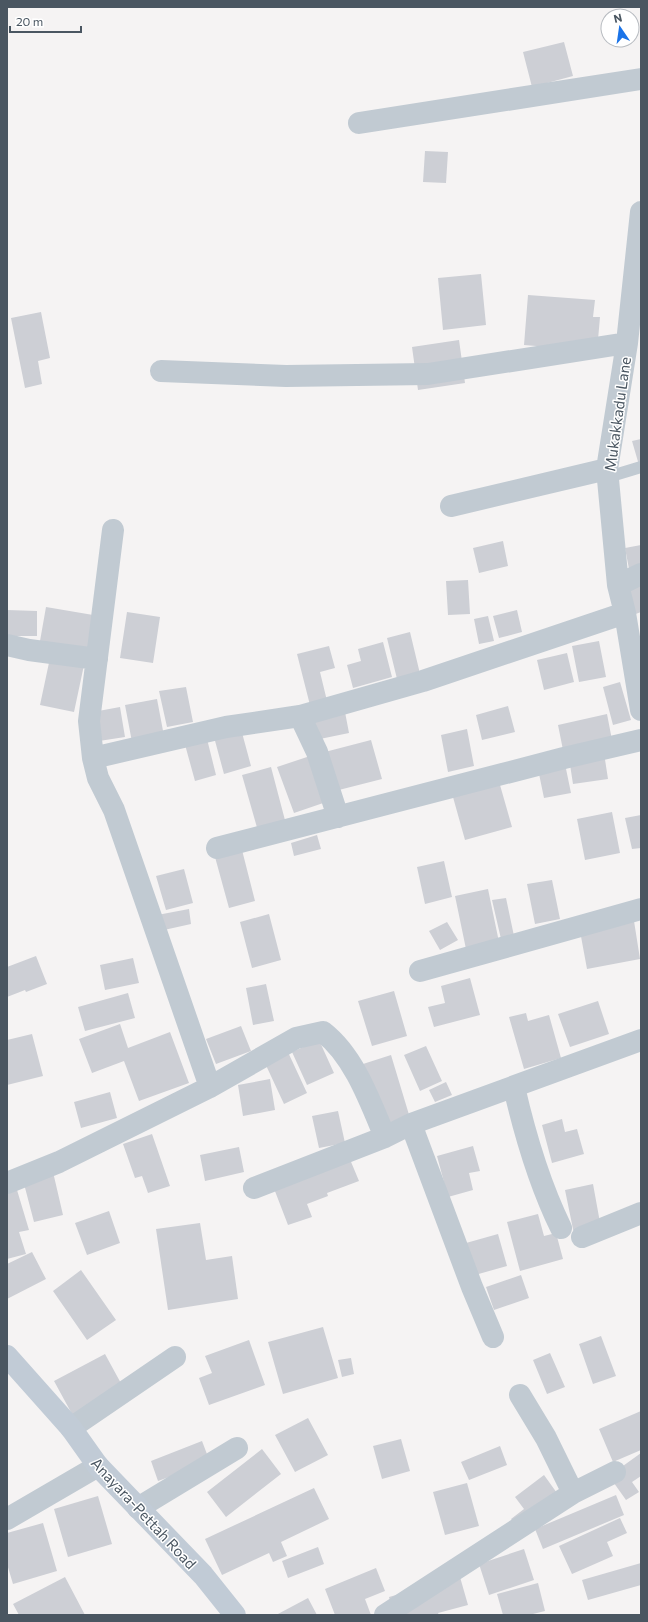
<svg xmlns="http://www.w3.org/2000/svg" width="648" height="1622" font-family="Commissioner,sans-serif">
<style>
.building{fill:#cdcfd5}
.lines{fill:none;stroke-linecap:round;stroke-linejoin:round}
.lane{stroke:#c1cad2;stroke-width:12}
.street{stroke:#c1cad2;stroke-width:22}
.secondary{stroke:#c1cbd6;stroke-width:22}
.labels{text-anchor:middle;dominant-baseline:central;stroke-width:3;stroke-linejoin:round;paint-order:stroke}
.street-label{font-size:15px;fill:#4a5661;stroke:#fff}
</style>
<rect width="100%" height="100%" fill="#f5f3f3"/>
<path class="building" d="M564,42l9,34 -41,11 -9,-35z
M425,151l23,1 -2,31 -23,-1z
M481,274l5,51 -43,5 -5,-52z
M528,295l67,5 -2,17h7l-3,34 -73,-6z
M41,312l9,46 -12,3 4,23 -17,4 -14,-70z
M459,340l6,43 -47,7 -6,-43z
M641,439v33l-9,-31z
M503,541l5,25 -29,7 -6,-25z
M641,545v28l-11,1 -5,-26z
M468,580l2,34 -22,1 -2,-34z
M641,582v30l-8,3 -8,-28z
M46,607l53,9 -6,34 -53,-9z
M7,610l30,1v25h-30z
M517,610l5,22 -23,6 -6,-22z
M127,612l33,5 -7,46 -33,-5z
M488,616l6,25 -15,3 -5,-25z
M410,632l11,46 -23,5 -11,-45z
M599,641l7,36 -27,5 -7,-36z
M383,642l9,35 -39,11 -6,-23 14,-4 -3,-12z
M329,646l6,22 -15,4 8,33 -17,4 -14,-55z
M567,653l7,29 -30,8 -7,-30z
M50,658l34,7 -10,47 -34,-7z
M620,682l11,38 -18,5 -10,-38z
M186,687l7,35 -26,5 -8,-36z
M157,699l7,37 -32,6 -7,-37z
M508,706l7,26 -33,8 -6,-25z
M120,707l5,30 -26,4 -6,-29z
M345,712l4,21 -34,7 -4,-20z
M607,714l5,26 -49,10 -5,-25z
M241,729l10,37 -27,8 -10,-37z
M467,729l7,37 -26,6 -7,-37z
M206,735l10,40 -21,6 -11,-40z
M371,740l11,39 -51,13 -10,-39z
M604,753l4,26 -35,5 -4,-26z
M316,754l16,46 -38,13 -17,-46z
M565,764l6,29 -27,5 -6,-29z
M271,767l15,57 -28,7 -16,-56z
M498,778l14,49 -47,13 -14,-50z
M612,812l8,41 -35,7 -8,-41z
M641,815v33l-9,1 -7,-31z
M317,835l4,14 -27,7 -3,-13z
M242,850l13,51 -26,7 -14,-51z
M444,861l8,36 -27,7 -8,-37z
M184,869l9,34 -27,7 -10,-34z
M552,880l8,39 -25,5 -8,-40z
M488,889l11,53 -33,7 -11,-53z
M506,898l8,38 -13,3 -9,-39z
M189,909l2,15 -36,8 -3,-16z
M269,914l12,46 -29,8 -12,-46z
M634,921l6,38 -53,10 -7,-38z
M447,922l11,18 -18,10 -11,-19z
M36,956l11,28 -21,8 -1,-2 -18,7v-30z
M133,958l6,25 -34,7 -5,-25z
M470,978l10,37 -46,12 -6,-20 17,-4 -4,-17z
M266,984l8,37 -21,4 -7,-37z
M394,991l13,45 -35,10 -14,-45z
M128,993l7,25 -50,13 -7,-24z
M598,1001l11,33 -39,13 -12,-33z
M526,1013l2,8 21,-6 12,43 -37,11 -15,-52z
M120,1024l8,24 42,-16 19,51 -50,18 -15,-40 -32,12 -13,-34z
M241,1026l10,25 -35,13 -10,-25z
M32,1034l11,42 -36,9v-45z
M319,1040l15,33 -27,12 -15,-33z
M426,1046l16,35 -22,10 -16,-36z
M287,1050l20,43 -23,11 -20,-43z
M391,1055l19,63 -28,8 -19,-62z
M270,1079l5,31 -32,6 -5,-31z
M446,1082l6,13 -17,7 -6,-12z
M110,1092l7,26 -36,10 -7,-26z
M338,1111l7,32 -26,5 -7,-32z
M562,1119l3,13 12,-3 7,25 -32,9 -10,-38z
M152,1134l18,52 -22,7 -6,-17 -7,2 -12,-34z
M473,1146l7,25 -11,2 4,17 -25,7 -11,-41z
M239,1147l5,25 -39,9 -5,-26z
M349,1157l10,24 -32,12 1,3 -21,8 5,13 -24,8 -15,-39z
M53,1172l10,43 -29,7 -11,-42z
M593,1184l8,44 -27,6 -9,-44z
M17,1190l12,40 -10,2 7,22 -19,5v-66z
M109,1211l11,32 -33,12 -12,-32z
M538,1214l6,22 12,-3 7,26 -43,12 -13,-49z
M200,1223l6,37 26,-4 6,43 -70,11 -12,-81z
M498,1234l9,32 -32,9 -9,-32z
M32,1252l14,27 -39,20v-35z
M81,1270l35,50 -29,20 -34,-49z
M521,1275l8,23 -35,12 -8,-23z
M323,1327l15,51 -55,16 -15,-52z
M601,1336l15,40 -23,8 -14,-40z
M249,1340l16,45 -56,20 -10,-27 13,-5 -7,-17z
M550,1353l15,34 -18,7 -14,-34z
M105,1354l24,44 -51,27 -24,-44z
M351,1358l3,16 -12,3 -4,-17z
M641,1411v39l-28,12 -14,-33z
M308,1418l20,37 -33,17 -20,-37z
M401,1439l9,32 -28,8 -9,-33z
M202,1441l8,21 -52,19 -7,-20z
M500,1446l7,19 -38,15 -8,-18z
M262,1449l19,25 -55,43 -19,-25z
M641,1453v23l-9,6 7,10 -13,8 -17,-24z
M544,1475l18,25 -43,30 -8,-11 13,-10 -9,-12z
M467,1483l12,43 -34,9 -12,-43z
M314,1488l15,31 -48,23 6,14 -14,6 -4,-9 -47,22 -17,-36z
M616,1495l8,20 -81,34 -8,-20z
M98,1496l14,48 -44,13 -14,-48z
M620,1518l7,15 -20,9 6,14 -41,18 -13,-28z
M43,1523l14,48 -44,13 -6,-20v-31z
M318,1547l6,17 -36,14 -6,-17z
M524,1549l10,31 -45,15 -10,-31z
M641,1563v22l-53,15 -6,-20z
M376,1568l9,23 -20,8 6,16h-36l-10,-26z
M65,1577l20,38h-66l-6,-11z
M460,1577l8,28 -30,8 1,2h-45l-5,-18z
M538,1583l7,28 -16,4h-26l-6,-21z
M308,1598l9,17h-41z"/>
<g class="lines">
<path class="lane" d="M608,477l33,-10"/>
<path class="street" d="M359,123l282,-44
M641,212l-14,131 -20,126 11,116 7,28 16,97
M161,371l125,5 142,-2 199,-31
M451,506l156,-37
M113,530l-24,191 4,37 5,20 16,32 96,277
M618,585l23,-11
M7,645l22,5 68,9
M300,716l17,36 21,65
M93,758l133,-31 74,-11 123,-35 202,-68
M217,848l347,-90 77,-18
M420,971l221,-62
M514,1087c11,48 25,96 47,141
M411,1124l61,163 21,50
M7,1183l52,-21 151,-75 86,-49 27,-6c31,24 47,69 62,105l26,-13 230,-84
M254,1188l131,-51
M582,1237l59,-24
M520,1395l26,43 27,55
M71,1428l104,-71
M138,1508l99,-60
M7,1519l91,-53
M385,1615l188,-122 42,-21"/>
<path class="secondary" d="M7,1356l64,72 27,38 105,109 32,40"/>
</g>
<g class="labels">
<g class="street-label">
<text transform="translate(617 414) rotate(-82)">Mukakkadu Lane</text>
<text transform="translate(144 1513) rotate(47)">Anayara-Pettah Road</text>
</g>
</g>
<rect width="648" height="1622" fill="none" stroke="#4a5661" stroke-width="16"/>
<g transform="translate(620 28) rotate(347)"><circle r="19" fill="#ffffff" stroke="#b7bbc0"/>
<path d="M0-3L7 15L0 10L-7 15Z" fill="#1a73e8"/>
<text y="-6" font-size="11" font-weight="bold" text-anchor="middle" fill="#4a5661">N</text>
</g>
<path d="M10 26v6h71v-6" fill="none" stroke="#4a5661" stroke-width="2"/>
<text x="16" y="26" font-size="12" fill="#4a5661" stroke="#ffffff" stroke-width="3" paint-order="stroke">20 m</text>
</svg>
